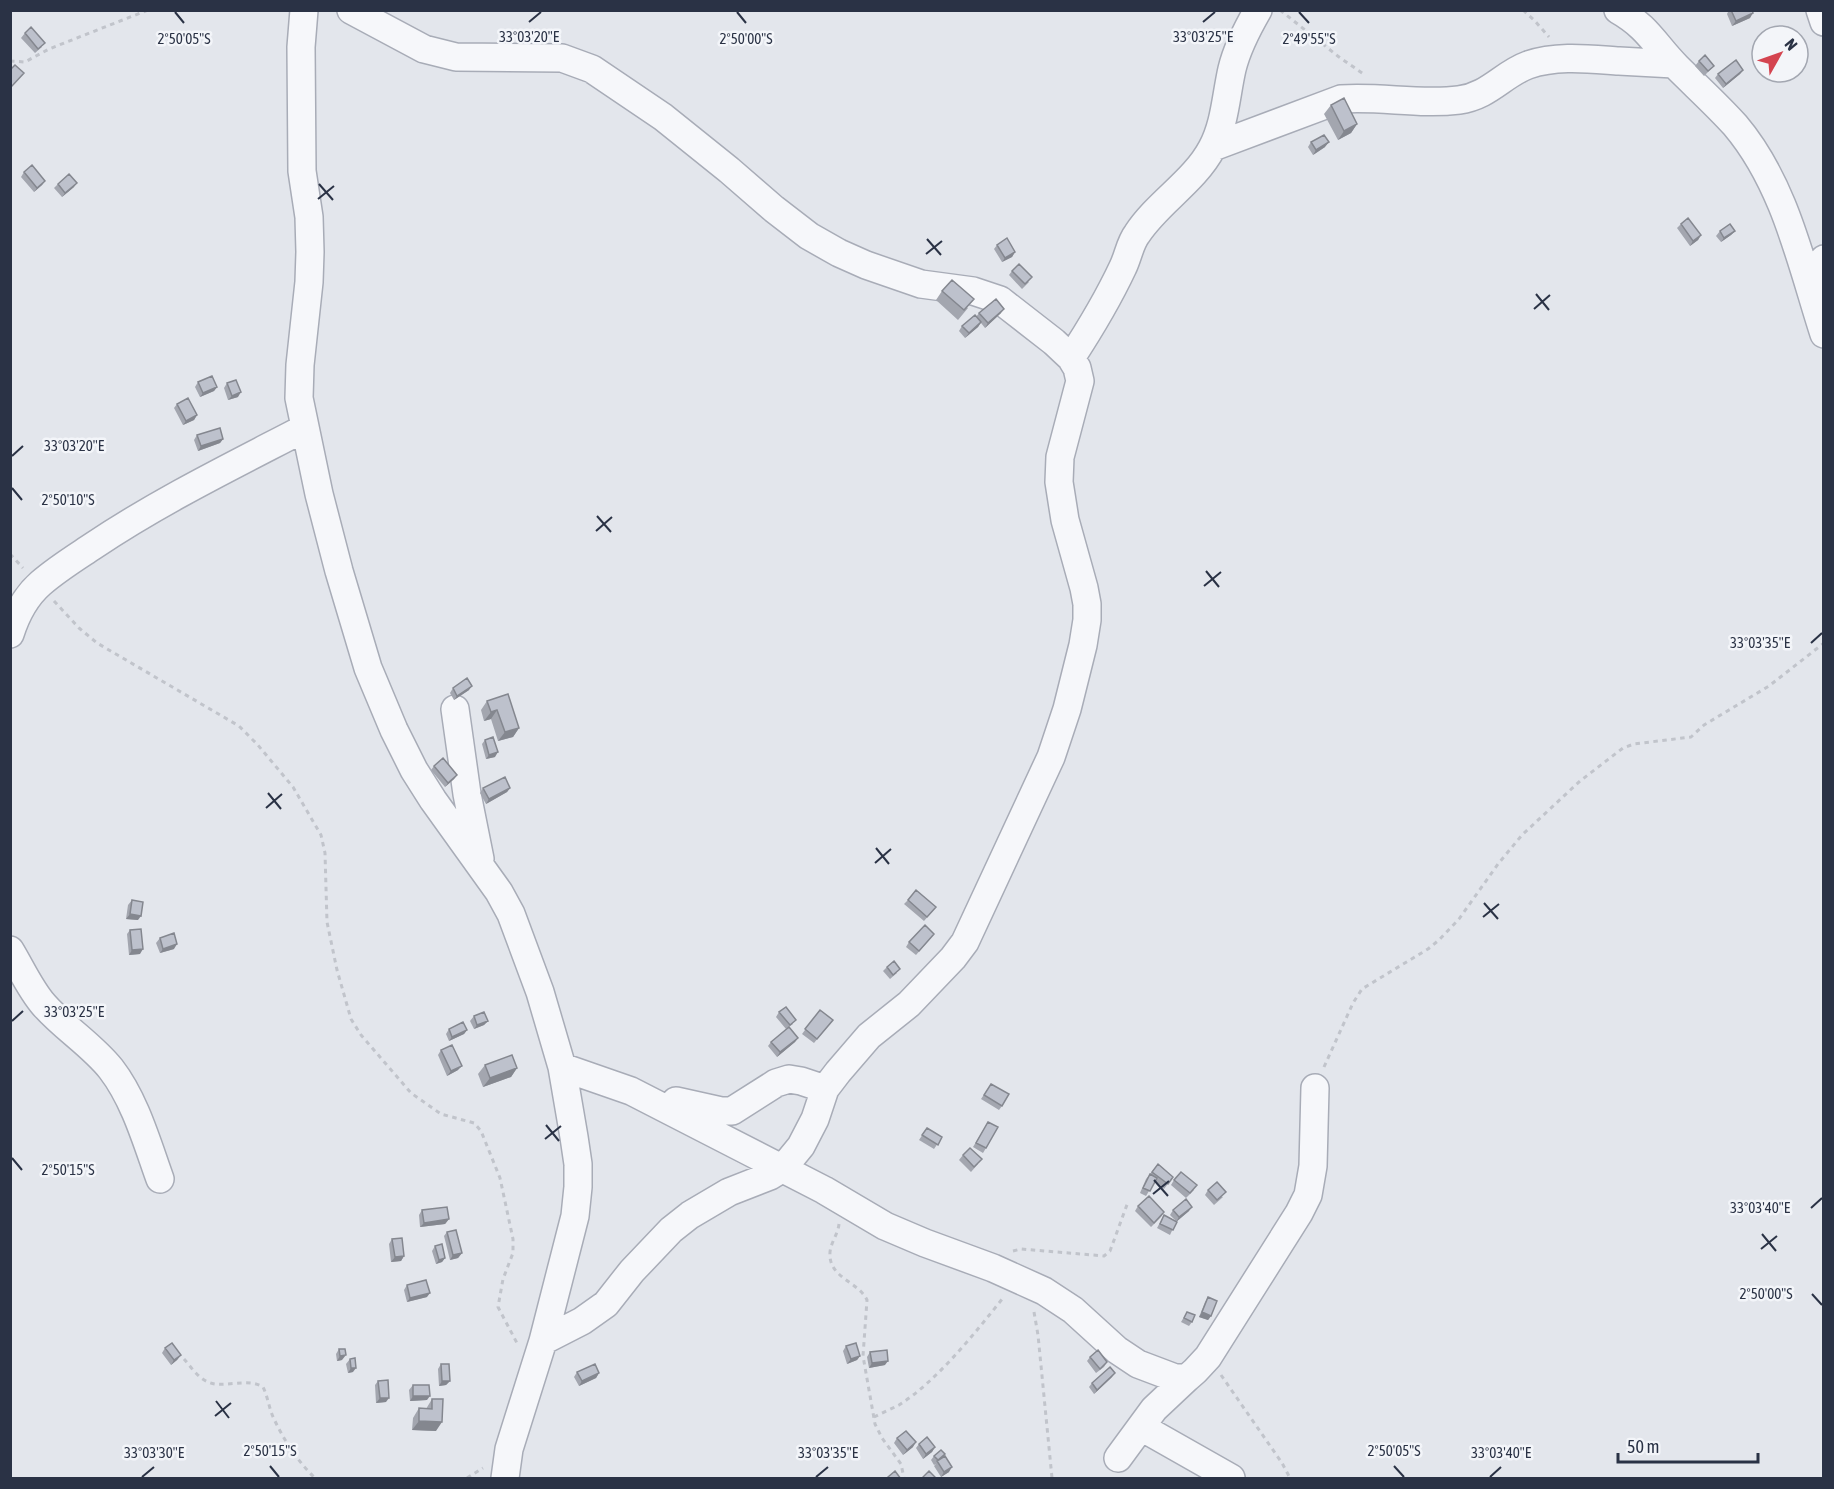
<svg xmlns="http://www.w3.org/2000/svg" width="1834" height="1489" font-family="'Asap Condensed',sans-serif">
<style>
.lines{fill:none;stroke-linecap:round;stroke-linejoin:round}
.minor-casing{stroke:#a8acb7;stroke-width:30}
.path{stroke:#c1c4cb;stroke-width:3;stroke-dasharray:4.5 4.5;stroke-linecap:butt}
.minor{stroke:#f6f7fa;stroke-width:27}
.wall{fill:#a3a6af}
.shaded-wall{fill:#84878f}
.building{fill:#bdc1cc;stroke:#84878f;stroke-width:1.5}
.ticks{fill:none;stroke:#2a3245;stroke-width:2}
.ticks-label{font-size:15px;text-anchor:middle;fill:#2a3245;stroke:#f3f5f9;stroke-width:5;stroke-linejoin:round;paint-order:stroke}
</style>
<rect width="100%" height="100%" fill="#e3e6ec"/>
<g class="lines">
<defs>
<path id="minor" d="M304,10l-3,37 1,124 7,46 1,35 -1,30 -9,83 -1,33 20,96 20,77 29,97 26,62 20,40 19,30 66,92 12,22 29,78 22,75 12,70 4,27v23l-3,29 -32,125 -34,108 -4,29
M351,10l73,39 32,8 106,1 30,11 71,48 66,53 45,39 35,27 30,17 27,12 55,19 52,7 27,9 54,42 17,16 6,10 3,13 -20,76 -1,25 6,38 19,68 3,16v16l-4,25 -16,64 -16,48 -86,185 -12,16 -44,46 -40,32 -31,36 -13,17 -10,30 -14,27 -18,22 -13,8 -41,16 -39,23 -19,15 -39,41 -26,33 -24,17 -39,20
M1618,10c30,17 37,35 59,57 19,19 40,38 58,58 50,59 66,138 89,209
M1820,10l4,12
M1213,147l128,-48c39,-3 79,6 118,1 30,-4 44,-26 69,-35 29,-10 61,-6 91,-4 18,1 36,2 55,3
M1815,302l9,-43
M1071,358c19,-29 37,-59 52,-91 5,-10 7,-24 14,-33 21,-32 57,-52 75,-86 13,-24 14,-53 20,-79 5,-21 15,-40 26,-59
M10,634c6,-19 16,-38 31,-51 16,-14 34,-25 52,-37 67,-45 141,-81 212,-118
M455,709l12,85 13,65
M10,950c11,18 20,39 34,55 20,23 48,40 67,64 24,31 36,74 49,110
M562,1067l69,24 193,99 61,36 40,17 68,25 51,23 29,19 44,40 21,14 37,14h12l8,-7 13,-14 91,-144 9,-18 5,-29 2,-78
M676,1101l45,10h11l44,-28 13,-4 12,2 24,8
M1141,1427l90,51
M1118,1458l36,-49 33,-31"/>
</defs>
<use href="#minor" class="minor-casing"/>
<path class="path" d="M1280,10l59,47 26,18
M1523,10l11,10 15,17
M10,61l15,1 24,-13 99,-39
M10,554l13,14
M54,601l25,27 18,15 142,83 18,18 36,43 28,48 4,18 2,69 10,48 14,49 10,16 50,58 30,21 33,9 7,8 19,47 13,61v14l-10,26 -5,28 20,38
M1324,1067l29,-64 9,-14 66,-40 11,-9 20,-21 39,-55 24,-29 58,-54 43,-33 11,-4 57,-7 13,-12 65,-39 55,-43
M839,1224c-1,10 -8,18 -9,28 -2,26 28,29 37,48l-4,56 12,68 7,14 19,26 3,14
M1013,1251l8,-2 83,7 6,-5 18,-49
M1034,1312l4,23 14,143
M184,1359c7,8 14,19 24,23 15,7 39,-5 55,5 5,10 6,22 11,32 10,21 24,43 41,59
M1221,1375l61,88 8,15
M874,1417c8,-4 17,-8 25,-12 38,-24 76,-72 104,-107
M467,1478l16,-10"/>
<use href="#minor" class="minor"/>
</g>
<path class="wall" d="M1729,10h23l-2,8 -18,8 -5,-12z
M25,33l17,14 -7,6 -14,-15z
M1699,61l15,5 -10,10 -9,-10z
M1743,70l-3,4 -17,14 -8,-10 3,-4z
M1331,105l26,19 -6,9 -13,7 -14,-26z
M1311,142l14,5 -12,8 -5,-8z
M24,172l21,9 -3,4 -8,7 -13,-15z
M58,184l16,3 -12,10 -8,-9z
M1681,224l20,11 -3,5 -8,6 -13,-18z
M1720,231h15l-4,4 -10,7 -5,-6z
M997,245l18,7 -3,5 -10,5 -8,-13z
M1012,271l17,11 -7,7 -13,-14z
M942,291l26,17 -10,12 -22,-20z
M979,313h22l-16,15 -4,-5 -3,4 -13,11 -6,-7 3,-5 14,-9z
M198,382l19,5 -3,4 -14,6 -5,-10z
M227,383l11,14 -10,3 -4,-12z
M177,404l20,11 -3,5 -11,5 -9,-17z
M197,435l26,4 -3,4 -22,8 -4,-11z
M453,688l16,2 -15,10 -4,-7z
M487,701l32,27 -6,9 -15,4 -7,-22 -7,2 -3,-11z
M485,740l10,17 -9,2 -4,-15z
M434,766l23,9 -3,4 -9,8 -14,-17z
M483,788h27l-3,4 -21,12 -6,-11z
M132,900l6,20 -12,-1 2,-14z
M908,900l28,7 -12,14 -20,-17z
M130,930l10,24 -11,1 -2,-21z
M160,938l14,11 -14,4 -4,-10z
M931,938l-15,17 -10,-8 3,-5z
M887,967l10,6 -7,6 -7,-8z
M820,1010l13,10 -19,23 -12,-9z
M779,1012l14,12 -7,5 -10,-12z
M474,1016l14,5 -4,4 -10,4 -4,-8z
M449,1029l18,1 -3,4 -15,7 -3,-7z
M798,1038l-3,4 -18,15 -9,-11 3,-4z
M441,1050l17,20 -11,6 -9,-21z
M485,1065l32,3 -6,9 -28,10 -5,-13z
M991,1084l11,22 -3,4 -18,-11z
M988,1122l-2,26 -3,5 -10,-6z
M927,1128l15,9 -8,12 -15,-9z
M963,1155l15,9 -7,8 -12,-12z
M1158,1164l15,13 -9,12 -9,-8 -9,15 -6,-3 6,-14z
M1174,1180l20,10 -8,8 -15,-13z
M1208,1190l15,7 -9,8 -9,-10z
M1138,1206l26,6 -3,5 -10,10 -16,-16z
M422,1210l27,9 -4,5 -25,3 -1,-12z
M1173,1210l16,1 -13,11 -6,13 -13,-7 7,-13 12,6 -6,-6z
M447,1232l15,21 -4,5 -8,2 -6,-24z
M392,1239l12,17 -3,5 -10,1 -2,-18z
M435,1246l10,12 -3,4 -6,2 -4,-13z
M407,1285l20,12 -20,5 -3,-12z
M1208,1297l3,19 -3,4 -9,-3 6,-15z
M1187,1312l5,10 -3,4 -8,-4z
M846,1346l14,10 -3,4 -10,4 -4,-13z
M165,1348l16,7 -4,5 -6,5 -9,-12z
M339,1349l3,11 -5,1 -1,-7z
M870,1352l15,13 -16,3 -2,-11z
M1090,1357l17,5 -3,5 -8,6 -9,-12z
M350,1359l3,13 -5,1 -2,-9z
M441,1364l9,17 -4,4 -7,1 -1,-17z
M577,1372l22,1 -3,5 -17,8 -5,-9z
M1112,1377l-18,17 -5,-7 3,-4z
M378,1381l8,21 -10,1 -1,-18z
M413,1385l14,15 -17,1 -1,-11z
M432,1399l4,32 -24,-1 1,-12 6,-10 7,1z
M897,1438l16,9 -10,8 -9,-12z
M919,1444l16,3 -3,5 -9,7 -7,-11z
M934,1456l8,2 7,14 -8,5 -7,-11 2,-2 -2,1 -3,-5z"/>
<path class="shaded-wall" d="M1753,13l-3,5 -18,8 4,-5z
M1743,70l-3,4 -17,14 3,-4z
M1357,124l-6,9 -13,7 6,-9z
M1329,142l-4,5 -12,8 3,-5z
M45,181l-3,4 -8,7 3,-4z
M77,183l-3,4 -12,10 3,-4z
M1735,231l-4,4 -10,7 3,-4z
M1701,235l-3,5 -8,6 3,-5z
M1015,252l-3,5 -10,5 3,-4z
M1004,309l-3,4 -16,15 3,-5z
M981,322l-3,5 -13,11 4,-5z
M217,387l-3,4 -14,6 3,-4z
M241,392l-3,5 -10,3 4,-4z
M197,415l-3,5 -11,5 3,-4z
M223,439l-3,4 -22,8 3,-5z
M472,686l-3,4 -15,10 3,-4z
M497,710l-6,9 -7,2 7,-9z
M519,728l-6,9 -15,4 7,-9z
M498,752l-3,5 -9,2 3,-4z
M457,775l-3,4 -9,8 3,-4z
M510,788l-3,4 -21,12 3,-5z
M130,914l11,2 -3,4 -12,-1z
M177,944l-3,5 -14,4 3,-4z
M143,949l-3,5 -11,1 3,-5z
M488,1021l-4,4 -10,4 3,-4z
M467,1030l-3,4 -15,7 3,-4z
M798,1038l-3,4 -18,15 3,-5z
M462,1066l-4,4 -11,6 4,-5z
M517,1068l-6,9 -28,10 7,-9z
M1192,1207l-3,4 -13,11 3,-5z
M449,1219l-4,5 -25,3 4,-4z
M462,1253l-4,5 -8,2 3,-5z
M404,1256l-3,5 -10,1 4,-5z
M445,1258l-3,4 -6,2 3,-4z
M430,1293l-3,4 -20,5 3,-4z
M1202,1312l9,4 -3,4 -9,-3z
M181,1355l-4,5 -6,5 3,-5z
M346,1355l-4,5 -5,1 3,-5z
M860,1356l-3,4 -10,4 4,-5z
M888,1361l-3,4 -16,3 3,-5z
M351,1368h5l-3,4 -5,1z
M599,1373l-3,5 -17,8 3,-5z
M1115,1373l-3,4 -18,17 3,-4z
M442,1381h8l-4,4 -7,1z
M413,1396h17l-3,4 -17,1z
M380,1398h9l-3,4 -10,1z
M419,1421l23,1 -6,9 -24,-1z
M916,1442l-3,5 -10,8 4,-5z
M935,1447l-3,5 -9,7 3,-5z
M952,1467l-3,5 -8,5 3,-5z"/>
<path class="building" d="M1731,10h21l1,3 -17,8z
M31,27l14,16 -7,6 -13,-16z
M1705,55l9,11 -6,5 -9,-10z
M1736,60l7,10 -17,14 -8,-10z
M15,65l9,8 -12,13 -2,-2v-14z
M1344,98l13,26 -13,7 -13,-26z
M1324,135l5,7 -13,8 -5,-8z
M32,165l13,16 -8,7 -13,-16z
M69,174l8,9 -12,10 -7,-9z
M1688,218l13,17 -8,6 -12,-17z
M1730,224l5,7 -11,7 -4,-7z
M1007,238l8,14 -10,6 -8,-13z
M1019,264l13,13 -7,7 -13,-13z
M952,280l22,19 -10,11 -22,-19z
M996,299l8,10 -16,14 -9,-10z
M975,315l6,7 -12,11 -7,-7z
M212,376l5,11 -14,6 -5,-11z
M236,380l5,12 -9,4 -5,-13z
M188,398l9,17 -11,6 -9,-17z
M220,428l3,11 -22,7 -4,-11z
M467,678l5,8 -15,10 -4,-8z
M508,694l11,34 -14,4 -8,-22 -6,2 -4,-11z
M493,737l5,15 -9,3 -4,-15z
M443,758l14,17 -9,8 -14,-17z
M505,777l5,11 -21,11 -6,-11z
M916,890l20,17 -9,10 -19,-17z
M132,900l11,2 -2,14 -11,-2z
M925,925l9,9 -15,17 -10,-9z
M141,929l2,20 -11,1 -2,-20z
M174,933l3,11 -14,5 -3,-11z
M894,961l6,8 -7,6 -6,-8z
M786,1007l10,13 -6,5 -11,-13z
M820,1010l13,10 -16,19 -12,-10z
M484,1012l4,9 -11,4 -3,-9z
M463,1022l4,8 -15,7 -3,-8z
M789,1027l9,11 -18,14 -9,-10z
M452,1045l10,21 -11,5 -10,-21z
M512,1055l5,13 -27,10 -5,-13z
M991,1084l18,10 -7,12 -18,-11z
M988,1122l10,5 -12,21 -10,-5z
M927,1128l15,9 -4,8 -16,-10z
M970,1148l12,11 -8,8 -11,-12z
M1158,1164l15,13 -5,7 -16,-12z
M1181,1172l16,13 -7,8 -16,-13z
M1150,1174l7,4 -7,13 -7,-3z
M1217,1182l9,10 -9,8 -9,-10z
M1149,1196l15,16 -10,11 -16,-17z
M1186,1199l6,8 -13,10 -6,-7z
M447,1207l2,12 -25,4 -2,-13z
M1164,1215l13,7 -4,8 -13,-6z
M456,1230l6,23 -9,2 -6,-23z
M402,1238l2,18 -9,1 -3,-18z
M442,1244l3,14 -6,2 -4,-14z
M426,1280l4,13 -20,5 -3,-13z
M1208,1297l9,4 -6,15 -9,-4z
M1187,1312l8,3 -3,7 -8,-4z
M172,1343l9,12 -7,5 -9,-12z
M856,1343l4,13 -9,3 -5,-13z
M339,1349h6l1,6 -6,1z
M887,1350l1,11 -16,2 -2,-11z
M1098,1350l9,12 -7,7 -10,-12z
M355,1358l1,10h-5l-1,-9z
M441,1364h8l1,17h-8z
M595,1364l4,9 -17,8 -5,-9z
M1110,1367l5,6 -18,17 -5,-7z
M388,1380l1,18h-9l-2,-17z
M413,1385h16l1,11h-17z
M432,1399h11l-1,23 -23,-1v-13l13,1z
M906,1431l10,11 -9,8 -10,-12z
M927,1437l8,10 -9,7 -7,-10z
M941,1450l4,4 -7,6 -4,-4z
M945,1456l7,11 -8,5 -7,-11z
M895,1471l6,8h-11l-2,-2z
M929,1471l7,7 -15,1z"/>
<path class="ticks" d="M175,12l9,11M737,12l9,11M1299,12l10,11M529,22l12,-10M1203,22l12,-10M319,184l14,16M318,199l16,-13M927,239l14,16M926,254l16,-13M1536,294l13,16M1534,309l16,-14M12,456l11,-10M12,488l10,12M597,516l14,16M596,531l16,-14M1206,571l13,16M1204,586l17,-14M1811,643l11,-10M268,793l13,16M266,808l16,-14M876,848l13,16M875,863l16,-14M1484,903l14,16M1483,917l16,-13M12,1021l11,-10M546,1125l13,16M545,1139l16,-13M12,1158l10,12M1154,1180l14,16M1153,1194l16,-13M1811,1208l11,-10M1762,1234l14,17M1761,1249l16,-13M1812,1294l10,11M216,1401l13,17M215,1416l16,-13M270,1466l9,11M1394,1466l10,11M142,1477l12,-10M816,1477l12,-10M1490,1477l11,-10"/>
<g class="ticks-label">
<text x="529" y="42">33°03'20"E</text>
<text x="1203" y="42">33°03'25"E</text>
<text x="184" y="44">2°50'05"S</text>
<text x="746" y="44">2°50'00"S</text>
<text x="1309" y="44">2°49'55"S</text>
<text x="74" y="451">33°03'20"E</text>
<text x="68" y="505">2°50'10"S</text>
<text x="1760" y="648">33°03'35"E</text>
<text x="74" y="1017">33°03'25"E</text>
<text x="68" y="1175">2°50'15"S</text>
<text x="1760" y="1213">33°03'40"E</text>
<text x="1766" y="1299">2°50'00"S</text>
<text x="270" y="1456">2°50'15"S</text>
<text x="1394" y="1456">2°50'05"S</text>
<text x="154" y="1458">33°03'30"E</text>
<text x="828" y="1458">33°03'35"E</text>
<text x="1501" y="1458">33°03'40"E</text>
</g>
<rect width="1834" height="1489" fill="none" stroke="#2a3245" stroke-width="24"/>
<g transform="translate(1780 54) rotate(50)"><circle r="28" fill="#f3f5f9" stroke="#a3a7b1" stroke-width="1.5"/>
<path d="M0-4.5L10 22L0 15L-10 22Z" fill="#d44450"/>
<text y="-9" font-size="16" font-weight="bold" text-anchor="middle" fill="#2a3245">N</text>
</g>
<path d="M1618 1453v9h140v-9" fill="none" stroke="#2a3245" stroke-width="3"/>
<text x="1627" y="1453" font-size="18" fill="#2a3245" stroke="#f3f5f9" stroke-width="4.5" paint-order="stroke">50 m</text>
</svg>
